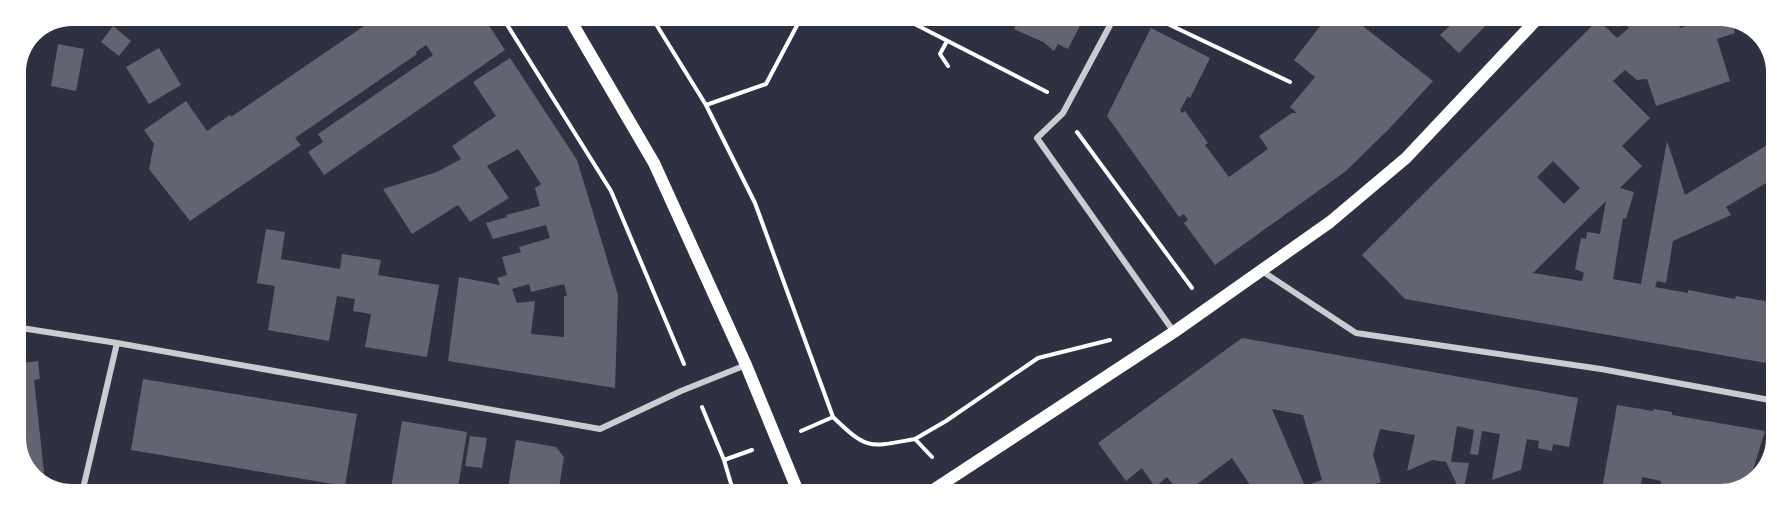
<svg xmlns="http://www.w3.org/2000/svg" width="1792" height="510" font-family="'Fira Sans Condensed',sans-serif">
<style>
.building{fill:#626471;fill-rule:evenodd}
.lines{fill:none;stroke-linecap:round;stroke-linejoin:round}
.path{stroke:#fff;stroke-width:4}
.minor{stroke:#caccd0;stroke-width:6}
.secondary{stroke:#fff;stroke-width:12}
</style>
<rect width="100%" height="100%" fill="#2d3142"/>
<path class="building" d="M380,15h102l23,35 -181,125 -16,-23 15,-10 -5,-8 115,-79 -7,-10 -10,7 1,2 -122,84 6,7 -111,76 -41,-52 5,-25 -10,-14 42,-29 21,30 23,-16 1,2z
M1013,16h72l-17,33 -10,-5 -4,7 -11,-9 -29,-13 4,-11z
M1328,16h22l83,65 -44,48 -43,42 -131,94 -31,-42 4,-3 -4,-6 -5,3 -72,-101 44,-88 59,30 -20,40 -2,-2 -8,14 2,3 3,-2 23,32 -3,2 24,32 39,-28 -9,-13 33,-23h5l-7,-6 25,-30 -21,-17z
M1447,17h47l-35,36 -19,-18 13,-12z
M1607,17h69l4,11 31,-10v-1h19l5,16 -18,6 13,42 -74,25 -9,-27 -10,1 -12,-10 -12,11 37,37 -28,28 20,20 -22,22 14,4 -8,27 -3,-1 -10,61 28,5 26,-143 18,54 92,-56 -1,38 -50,30 5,8 -58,26 -7,42 -9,-2 -2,6 33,6v-3l47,9 1,-3 40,7v45l-10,15 -361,-64 -43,-44 236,-235 19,18 12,-10 -4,-4 -8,3zM1553,161l27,27 -16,16 -27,-27zM1606,201l-6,33 -13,-2 -1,7 -5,-1 -6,31 9,4 -2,8 -49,-8z
M113,26l18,15 -12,15 -18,-14z
M58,44l26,5 -8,42 -25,-5z
M159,48l22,37 -32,19 -23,-37z
M510,58l67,102 41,135 -3,93 -167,-27 11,-84 41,8 -3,-7 10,-3 -5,-18 19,-5 -2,-5 31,-9 -4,-13 -53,14 -7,-16 21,-6 -1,-2 34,-9 -5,-18 6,-4 -23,-35 -31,17 22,32 -39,24 -12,-17 -46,29 -29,-45 54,-17 24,-13 -9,-13 44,-30 -23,-34zM529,284l2,8 33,-8 3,12h-3v41l-33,-3 4,-33 -18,2 -5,-14z
M266,229l19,3 -4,27 59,10 2,-15 39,6 -3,15 61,10 -12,72 -62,-10 6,-33 -18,-3 2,-12 -18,-3 -8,45 -61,-11 7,-44 -18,-3z
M1242,338l336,60 -9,49 -16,-3 -1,7 -14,-3 1,-7 -12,-2 -6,31 -29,10 8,-46 -18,-3 -4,24 -8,-1 4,-24 -17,-4 -6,36 18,1 -5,25 -5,1 -13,-27 -14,-2 -25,11 8,-36 -35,-6 -7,26 8,27 -7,3 4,10 -122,-1 -24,-36 -48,36h-3l-14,-17 -12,10 -13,-19 -16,13 -28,-38zM1272,409l31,6 19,65 -17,6z
M38,361l2,18 -6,1 11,101 -6,1 -10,-6 -14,-30v-82z
M143,379l214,35 -12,72 -214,-36z
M1617,405l36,6 1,-2 18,3v3l93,16 -17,55 -27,9h-62l2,-14 -19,-4 -2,18 -38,-6z
M402,421l65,11 -10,62h-67z
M470,436l17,2 -5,30 -17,-2z
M516,440l40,7 8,10 -6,37h-51z"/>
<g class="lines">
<path class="path" d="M501,15l110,176 73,173
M651,16l55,89 49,98 78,214c35,34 37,30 82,22l17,18
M899,16l148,76
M1151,16l139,66
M947,41l-7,13 8,12
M706,105l60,-21 36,-68
M1077,132l115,156
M702,407l22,53 10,34
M801,431l32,-14
M915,439l31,-18 92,-63 72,-18
M724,460l28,-10"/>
<path class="minor" d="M1115,16l-52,97 -26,25 137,194
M1262,271l94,62 245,36 174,32
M15,327l102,16 483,86 81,-38 65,-26
M82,493l35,-150"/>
<path class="secondary" d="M568,16l86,147 92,202 53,129
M812,494c15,-4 31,-5 46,0
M927,494l247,-162 156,-110 76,-64 133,-141"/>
</g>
<path d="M0 0H1792V510H0ZM72 26H1720A46 46 0 0 1 1766 72V438A46 46 0 0 1 1720 484H72A46 46 0 0 1 26 438V72A46 46 0 0 1 72 26Z" fill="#fff" fill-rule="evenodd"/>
</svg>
